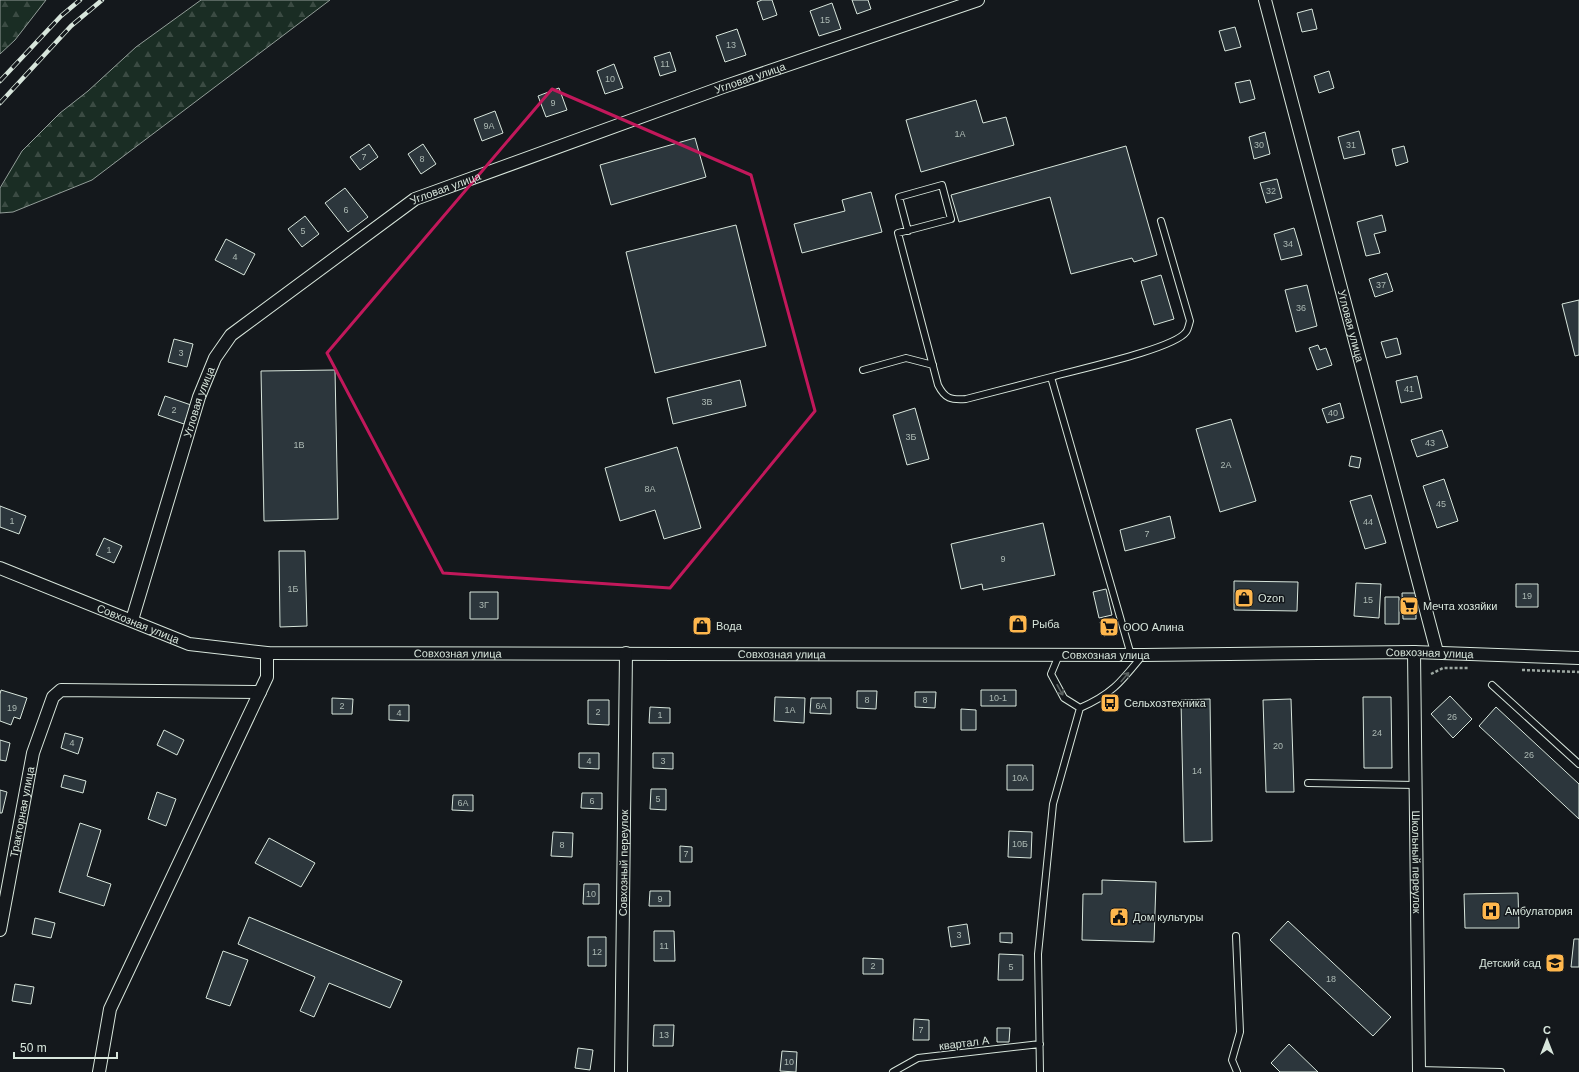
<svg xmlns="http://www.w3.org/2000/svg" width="1579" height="1072" font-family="Arial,sans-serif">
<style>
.forest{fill:url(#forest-firs);stroke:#939e99}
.building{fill:#2c363c;stroke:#d8e6dc}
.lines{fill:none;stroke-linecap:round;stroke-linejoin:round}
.lane-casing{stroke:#d8e6dc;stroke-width:8}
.street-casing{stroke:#d8e6dc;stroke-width:14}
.path{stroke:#9da8a2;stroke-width:2.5;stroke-dasharray:3 2;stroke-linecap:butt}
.lane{stroke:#14181c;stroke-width:6}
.street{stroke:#14181c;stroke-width:12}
.rail-casing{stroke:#d8e6dc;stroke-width:4.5}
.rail{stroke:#14181c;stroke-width:3;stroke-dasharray:9;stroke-linecap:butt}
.oneway{stroke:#59605f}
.marked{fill:none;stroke:#c2185b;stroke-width:3;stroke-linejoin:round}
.labels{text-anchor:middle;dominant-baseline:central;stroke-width:3;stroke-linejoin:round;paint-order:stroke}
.number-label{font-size:9px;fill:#adbab4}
.street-label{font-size:11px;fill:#d8e6dc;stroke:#14181c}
.poi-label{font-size:11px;fill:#d8e6dc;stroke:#14181c;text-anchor:start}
</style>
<defs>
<pattern id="forest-firs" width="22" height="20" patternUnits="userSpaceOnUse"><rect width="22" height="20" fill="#1a2d24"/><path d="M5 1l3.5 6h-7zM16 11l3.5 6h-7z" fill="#3b4b43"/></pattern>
</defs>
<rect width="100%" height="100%" fill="#14181c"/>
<path class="forest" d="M0,0h46l-31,40 -15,14z
M201,0h129l-238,180 -79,32 -13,1v-25l22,-37 38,-38 28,-22 48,-44z"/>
<path class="building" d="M762,0h10l5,15 -14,5 -6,-18z
M852,0h16l3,9 -14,5z
M832,3l9,26 -22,7 -9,-25z
M1312,9l5,20 -15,3 -5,-19z
M1235,27l6,20 -16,4 -6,-20z
M737,29l9,26 -21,7 -9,-26z
M670,52l6,19 -16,5 -6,-19z
M614,64l9,24 -18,6 -8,-23z
M1329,71l5,17 -15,5 -5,-17z
M1250,80l5,19 -15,4 -5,-20z
M559,88l8,22 -21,7 -8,-21z
M976,100l7,23 23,-6 8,28 -93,27 -15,-52z
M495,111l8,22 -21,8 -8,-22z
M1359,131l6,23 -21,5 -6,-22z
M1265,132l5,22 -16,5 -5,-22z
M695,138l11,39 -95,28 -11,-40z
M369,144l9,13 -18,13 -10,-13z
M423,144l13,20 -15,10 -13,-20z
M1126,146l31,109 -23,7 -2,-4 -61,16 -21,-77 -91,25 -8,-27z
M1404,146l4,16 -12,4 -4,-17z
M1277,179l5,19 -16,5 -6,-20z
M345,188l23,29 -20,15 -23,-29z
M871,192l11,40 -80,21 -8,-29 51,-13 -3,-11z
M1382,215l4,16 -12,3 6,19 -14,3 -9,-34z
M305,216l14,18 -17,13 -14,-18z
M736,225l30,121 -111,27 -29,-121z
M1294,228l8,27 -21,5 -7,-26z
M226,239l29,15 -11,21 -29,-15z
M1387,273l6,18 -18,6 -6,-18z
M1161,275l13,44 -20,6 -13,-44z
M1307,285l10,41 -21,6 -11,-42z
M1579,300v55l-4,1 -13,-52z
M1397,338l4,16 -15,4 -5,-16z
M174,339l19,5 -6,23 -19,-5z
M1318,345l2,5 6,-2 6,17 -15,5 -8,-22z
M335,370l3,149 -74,2 -3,-150z
M1417,376l5,22 -21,5 -5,-22z
M740,380l6,26 -73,18 -6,-26z
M165,396l26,9 -7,19 -26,-9z
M1340,403l4,15 -17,5 -5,-14z
M915,408l14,51 -22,6 -14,-50z
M1231,419l25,82 -36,11 -24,-83z
M1442,430l6,17 -31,10 -6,-17z
M677,447l24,81 -37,11 -9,-29 -35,11 -15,-53z
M1351,456l10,2 -2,10 -10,-2z
M1444,479l14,42 -21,7 -14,-42z
M1371,495l15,48 -21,6 -15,-48z
M0,506l26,10 -7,18 -19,-7z
M1170,516l5,22 -50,13 -5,-21z
M1043,523l12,52 -72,15 -1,-6 -21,5 -10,-45z
M104,538l18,8 -8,17 -18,-8z
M279,551h26l2,75 -27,1z
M1234,581l64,1 -1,29 -63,-1z
M1356,583l25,1 -2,34 -25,-2z
M1516,584h22v23h-22z
M1106,589l6,26 -13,3 -6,-26z
M470,592h28v27h-28z
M1402,593h14v26h-13z
M1385,597h14v27h-14z
M1011,618h14v11h-14z
M1113,618l4,14 -13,4 -4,-14z
M695,624h14v5h-14z
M1,690l26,8 -7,21 -6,-2 -3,8 -11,-4v-27z
M981,690h35v16h-35z
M857,691h20l-1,18 -19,-1z
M915,692h21l-1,16 -20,-1z
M1450,696l22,23 -19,19 -22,-24z
M775,697l30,1 -1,25 -30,-2z
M1363,697h28l1,71h-28z
M332,698l21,1 -1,15h-20z
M811,698h20v16l-21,-1z
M1210,699l2,142 -28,1 -3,-142z
M1291,699l3,93h-28l-3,-92z
M588,700h21v25l-21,-1z
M389,705h20v16l-20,-1z
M650,707l20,1v15h-21z
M1496,707l83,77v35l-100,-93z
M961,709l15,1v20h-15z
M164,730l20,10 -7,15 -20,-10z
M65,733l18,5 -5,16 -17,-6z
M0,740l10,3 -4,18 -6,-1z
M579,753h20v16l-20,-1z
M653,753h20v16l-20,-1z
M1007,765h26v25h-26z
M64,775l22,6 -3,12 -22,-6z
M651,789h15v21l-16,-1z
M0,790l7,2 -5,21h-2z
M157,792l19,7 -10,27 -18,-7z
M582,793h20v16l-21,-1z
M453,795h20v16l-21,-1z
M80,823l21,7 -14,46 24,8 -7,22 -45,-14z
M1009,831l23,1 -1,26 -23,-1z
M553,832l20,1 -1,24 -21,-1z
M269,838l46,25 -14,24 -46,-24z
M680,846l12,1v15h-12z
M1102,880l54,2 -2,60 -72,-2 1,-46h19z
M584,884h15v20h-16z
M650,891h20v15h-21z
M1518,893l1,35h-54l-1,-34z
M249,917l153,64 -12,27 -61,-25 -15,34 -14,-6 15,-34 -77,-33z
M35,918l20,5 -4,15 -19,-4z
M1288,921l103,96 -18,19 -103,-96z
M967,924l3,20 -19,3 -3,-20z
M654,931h20l1,30h-21z
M1000,933h12v10l-12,-1z
M588,937h18v29h-18z
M1574,939h5v28h-8z
M223,951l25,9 -18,46 -24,-8z
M999,954l24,1v25h-25z
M863,958l20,1v15h-20z
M15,984l19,3 -3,17 -19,-3z
M914,1019l15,1v20h-16z
M654,1025h20l-1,21h-20z
M997,1028h13l-1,14h-12z
M1289,1044l29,28h-38l-9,-9z
M578,1048l15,2 -3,20 -15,-2z
M782,1051l15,1 -1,20 -16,-1z"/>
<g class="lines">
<defs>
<path id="lane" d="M908,231l-9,-34 43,-12 9,34 -53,14 40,152c7,14 13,15 28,14l85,-22 80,278
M863,370l43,-12 27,7
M1051,377c24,-7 123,-28 135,-45 2,-2 3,-8 4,-11l-29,-100
M1059,655l-8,19 13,24 16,10c32,-14 41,-26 62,-52
M1492,685l87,79
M1308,783l107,2
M1236,936l4,96 -8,28 5,12
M1419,1070l82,2
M893,1072l25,-14 122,-14
M1040,1072l-2,-118 15,-150 27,-96"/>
<g id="street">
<path id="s1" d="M1265,0l172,652"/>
<path id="s2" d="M0,568l189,76 78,9 876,2 271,-3 165,6"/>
<path id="s3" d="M132,620l67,-223 16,-39 16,-23 184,-136 308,-112 255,-87"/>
<path id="s4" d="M1414,652l5,420"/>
<path id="s5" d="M0,930l33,-177 20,-56 8,-7 199,2"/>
<path d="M99,1072l11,-63 157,-332v-24"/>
<path id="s6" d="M621,1072l5,-419"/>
</g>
</defs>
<use href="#lane" class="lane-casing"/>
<use href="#street" class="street-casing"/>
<path class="path" d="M1522,670l57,2
M1431,674l12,-6h26"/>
<use href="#lane" class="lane"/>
<use href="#street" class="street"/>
<defs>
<path id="rail" d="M0,81l61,-65 19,-16
M0,103l71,-77 31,-26"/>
</defs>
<use href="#rail" class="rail-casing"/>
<use href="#rail" class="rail"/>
</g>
<defs><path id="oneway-shaft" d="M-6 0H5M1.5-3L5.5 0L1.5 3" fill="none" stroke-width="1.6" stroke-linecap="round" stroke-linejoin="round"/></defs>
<g class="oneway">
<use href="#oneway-shaft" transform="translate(1125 677) rotate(-50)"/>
<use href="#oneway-shaft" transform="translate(1060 690) rotate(61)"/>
</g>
<path class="marked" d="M552,89l199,86 64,236 -145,177 -227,-15 -116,-220z"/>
<defs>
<symbol id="shop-square" viewBox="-11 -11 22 22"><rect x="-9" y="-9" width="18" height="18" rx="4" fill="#ffb74d" stroke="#14181c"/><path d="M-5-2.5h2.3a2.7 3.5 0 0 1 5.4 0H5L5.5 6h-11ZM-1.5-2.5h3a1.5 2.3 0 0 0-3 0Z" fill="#111"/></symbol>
<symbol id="supermarket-square" viewBox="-11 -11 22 22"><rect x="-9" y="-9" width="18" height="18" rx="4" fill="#ffb74d" stroke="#14181c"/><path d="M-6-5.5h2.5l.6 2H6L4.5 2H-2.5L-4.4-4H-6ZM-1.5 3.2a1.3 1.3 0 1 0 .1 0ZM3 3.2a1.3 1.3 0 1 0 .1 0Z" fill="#111"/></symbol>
<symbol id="bus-square" viewBox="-11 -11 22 22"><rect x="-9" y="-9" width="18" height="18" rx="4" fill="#ffb74d" stroke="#14181c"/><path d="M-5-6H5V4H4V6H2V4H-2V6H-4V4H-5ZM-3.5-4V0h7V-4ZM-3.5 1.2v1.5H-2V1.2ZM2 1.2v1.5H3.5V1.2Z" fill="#111"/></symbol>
<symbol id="hospital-square" viewBox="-11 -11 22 22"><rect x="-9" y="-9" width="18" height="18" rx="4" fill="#ffb74d" stroke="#14181c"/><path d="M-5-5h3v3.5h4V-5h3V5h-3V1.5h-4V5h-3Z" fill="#111"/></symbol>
<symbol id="civic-square" viewBox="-11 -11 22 22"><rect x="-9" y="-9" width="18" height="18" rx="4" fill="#ffb74d" stroke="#14181c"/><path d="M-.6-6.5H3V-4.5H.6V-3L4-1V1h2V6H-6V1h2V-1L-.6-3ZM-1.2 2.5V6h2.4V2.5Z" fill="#111"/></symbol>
<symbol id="school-square" viewBox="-11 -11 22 22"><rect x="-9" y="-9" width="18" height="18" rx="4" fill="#ffb74d" stroke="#14181c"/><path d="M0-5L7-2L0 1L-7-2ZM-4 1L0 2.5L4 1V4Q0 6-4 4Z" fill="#111"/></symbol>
</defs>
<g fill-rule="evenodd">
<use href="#shop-square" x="1233" y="587" width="22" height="22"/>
<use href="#supermarket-square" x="1398" y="595" width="22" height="22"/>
<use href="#shop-square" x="1007" y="613" width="22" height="22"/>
<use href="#shop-square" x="691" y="615" width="22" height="22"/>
<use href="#supermarket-square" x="1098" y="616" width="22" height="22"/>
<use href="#bus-square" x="1099" y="692" width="22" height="22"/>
<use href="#hospital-square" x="1480" y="900" width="22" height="22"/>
<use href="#civic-square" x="1108" y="906" width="22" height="22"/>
<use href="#school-square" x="1544" y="952" width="22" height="22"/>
</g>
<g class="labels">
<g class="number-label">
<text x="825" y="20">15</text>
<text x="731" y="45">13</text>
<text x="665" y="64">11</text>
<text x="610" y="79">10</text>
<text x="553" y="103">9</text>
<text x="489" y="126">9А</text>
<text x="960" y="134">1А</text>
<text x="1259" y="145">30</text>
<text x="1351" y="145">31</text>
<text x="364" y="157">7</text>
<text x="422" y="159">8</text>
<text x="1271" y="191">32</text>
<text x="346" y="210">6</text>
<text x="303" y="231">5</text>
<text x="1288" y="244">34</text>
<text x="235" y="257">4</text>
<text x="1381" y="285">37</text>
<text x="1301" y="308">36</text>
<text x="181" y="353">3</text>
<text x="1409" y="389">41</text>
<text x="707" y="402">3В</text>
<text x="174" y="410">2</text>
<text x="1333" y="413">40</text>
<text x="911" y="437">3Б</text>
<text x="1430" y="443">43</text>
<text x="299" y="445">1В</text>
<text x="1226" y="465">2А</text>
<text x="650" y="489">8А</text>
<text x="1441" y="504">45</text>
<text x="12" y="521">1</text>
<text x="1368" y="522">44</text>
<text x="1147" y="534">7</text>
<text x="109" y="550">1</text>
<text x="1003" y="559">9</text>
<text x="293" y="589">1Б</text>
<text x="1527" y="596">19</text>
<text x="1368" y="600">15</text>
<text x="484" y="605">3Г</text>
<text x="998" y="698">10-1</text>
<text x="867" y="700">8</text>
<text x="925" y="700">8</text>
<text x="342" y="706">2</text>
<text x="821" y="706">6А</text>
<text x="12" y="708">19</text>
<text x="790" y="710">1А</text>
<text x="598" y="712">2</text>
<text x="399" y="713">4</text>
<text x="660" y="715">1</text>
<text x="1452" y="717">26</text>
<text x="1377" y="733">24</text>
<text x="72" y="743">4</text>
<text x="1278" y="746">20</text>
<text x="1529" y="755">26</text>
<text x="589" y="761">4</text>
<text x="663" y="761">3</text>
<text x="1197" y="771">14</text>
<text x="1020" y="778">10А</text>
<text x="658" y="799">5</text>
<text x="592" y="801">6</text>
<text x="463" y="803">6А</text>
<text x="1020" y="844">10Б</text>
<text x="562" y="845">8</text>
<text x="686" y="854">7</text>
<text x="591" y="894">10</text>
<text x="660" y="899">9</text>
<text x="959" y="935">3</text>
<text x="664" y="946">11</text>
<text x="597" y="952">12</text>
<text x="873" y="966">2</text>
<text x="1011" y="967">5</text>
<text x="1331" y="979">18</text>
<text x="921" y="1030">7</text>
<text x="664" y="1035">13</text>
<text x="789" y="1062">10</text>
</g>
<g class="street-label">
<text stroke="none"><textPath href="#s3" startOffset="888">Угловая улица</textPath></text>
<text stroke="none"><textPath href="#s3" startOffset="564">Угловая улица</textPath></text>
<text stroke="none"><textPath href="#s1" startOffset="337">Угловая улица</textPath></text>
<text stroke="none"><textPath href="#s3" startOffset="228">Угловая улица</textPath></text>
<text stroke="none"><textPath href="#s2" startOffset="149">Совхозная улица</textPath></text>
<text stroke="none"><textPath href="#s2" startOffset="473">Совхозная улица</textPath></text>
<text stroke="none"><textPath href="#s2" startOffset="1445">Совхозная улица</textPath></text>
<text stroke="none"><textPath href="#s2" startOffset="797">Совхозная улица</textPath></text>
<text stroke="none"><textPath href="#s2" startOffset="1121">Совхозная улица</textPath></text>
<text stroke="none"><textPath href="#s5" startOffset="120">Тракторная улица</textPath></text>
<text stroke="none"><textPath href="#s4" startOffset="210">Школьный переулок</textPath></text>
<text stroke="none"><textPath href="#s6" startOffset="209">Совхозный переулок</textPath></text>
<text transform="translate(964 1043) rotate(-7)">квартал А</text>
</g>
<g class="poi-label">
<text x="1258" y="598">Ozon</text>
<text x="1423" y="606">Мечта хозяйки</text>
<text x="1032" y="624">Рыба</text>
<text x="716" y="626">Вода</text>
<text x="1123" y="627">ООО Алина</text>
<text x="1124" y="703">Сельхозтехника</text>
<text x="1505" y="911">Амбулатория</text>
<text x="1133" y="917">Дом культуры</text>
<text x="1541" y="963" text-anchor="end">Детский сад</text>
</g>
</g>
<g transform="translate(1547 1040)" stroke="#14181c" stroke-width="3" paint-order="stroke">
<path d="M0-3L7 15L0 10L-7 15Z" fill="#d8e6dc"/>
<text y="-6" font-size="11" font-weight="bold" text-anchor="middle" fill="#d8e6dc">С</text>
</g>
<path d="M14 1052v6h103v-6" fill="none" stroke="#d8e6dc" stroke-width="2"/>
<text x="20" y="1052" font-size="12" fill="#d8e6dc" stroke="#14181c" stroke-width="3" paint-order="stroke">50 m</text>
</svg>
